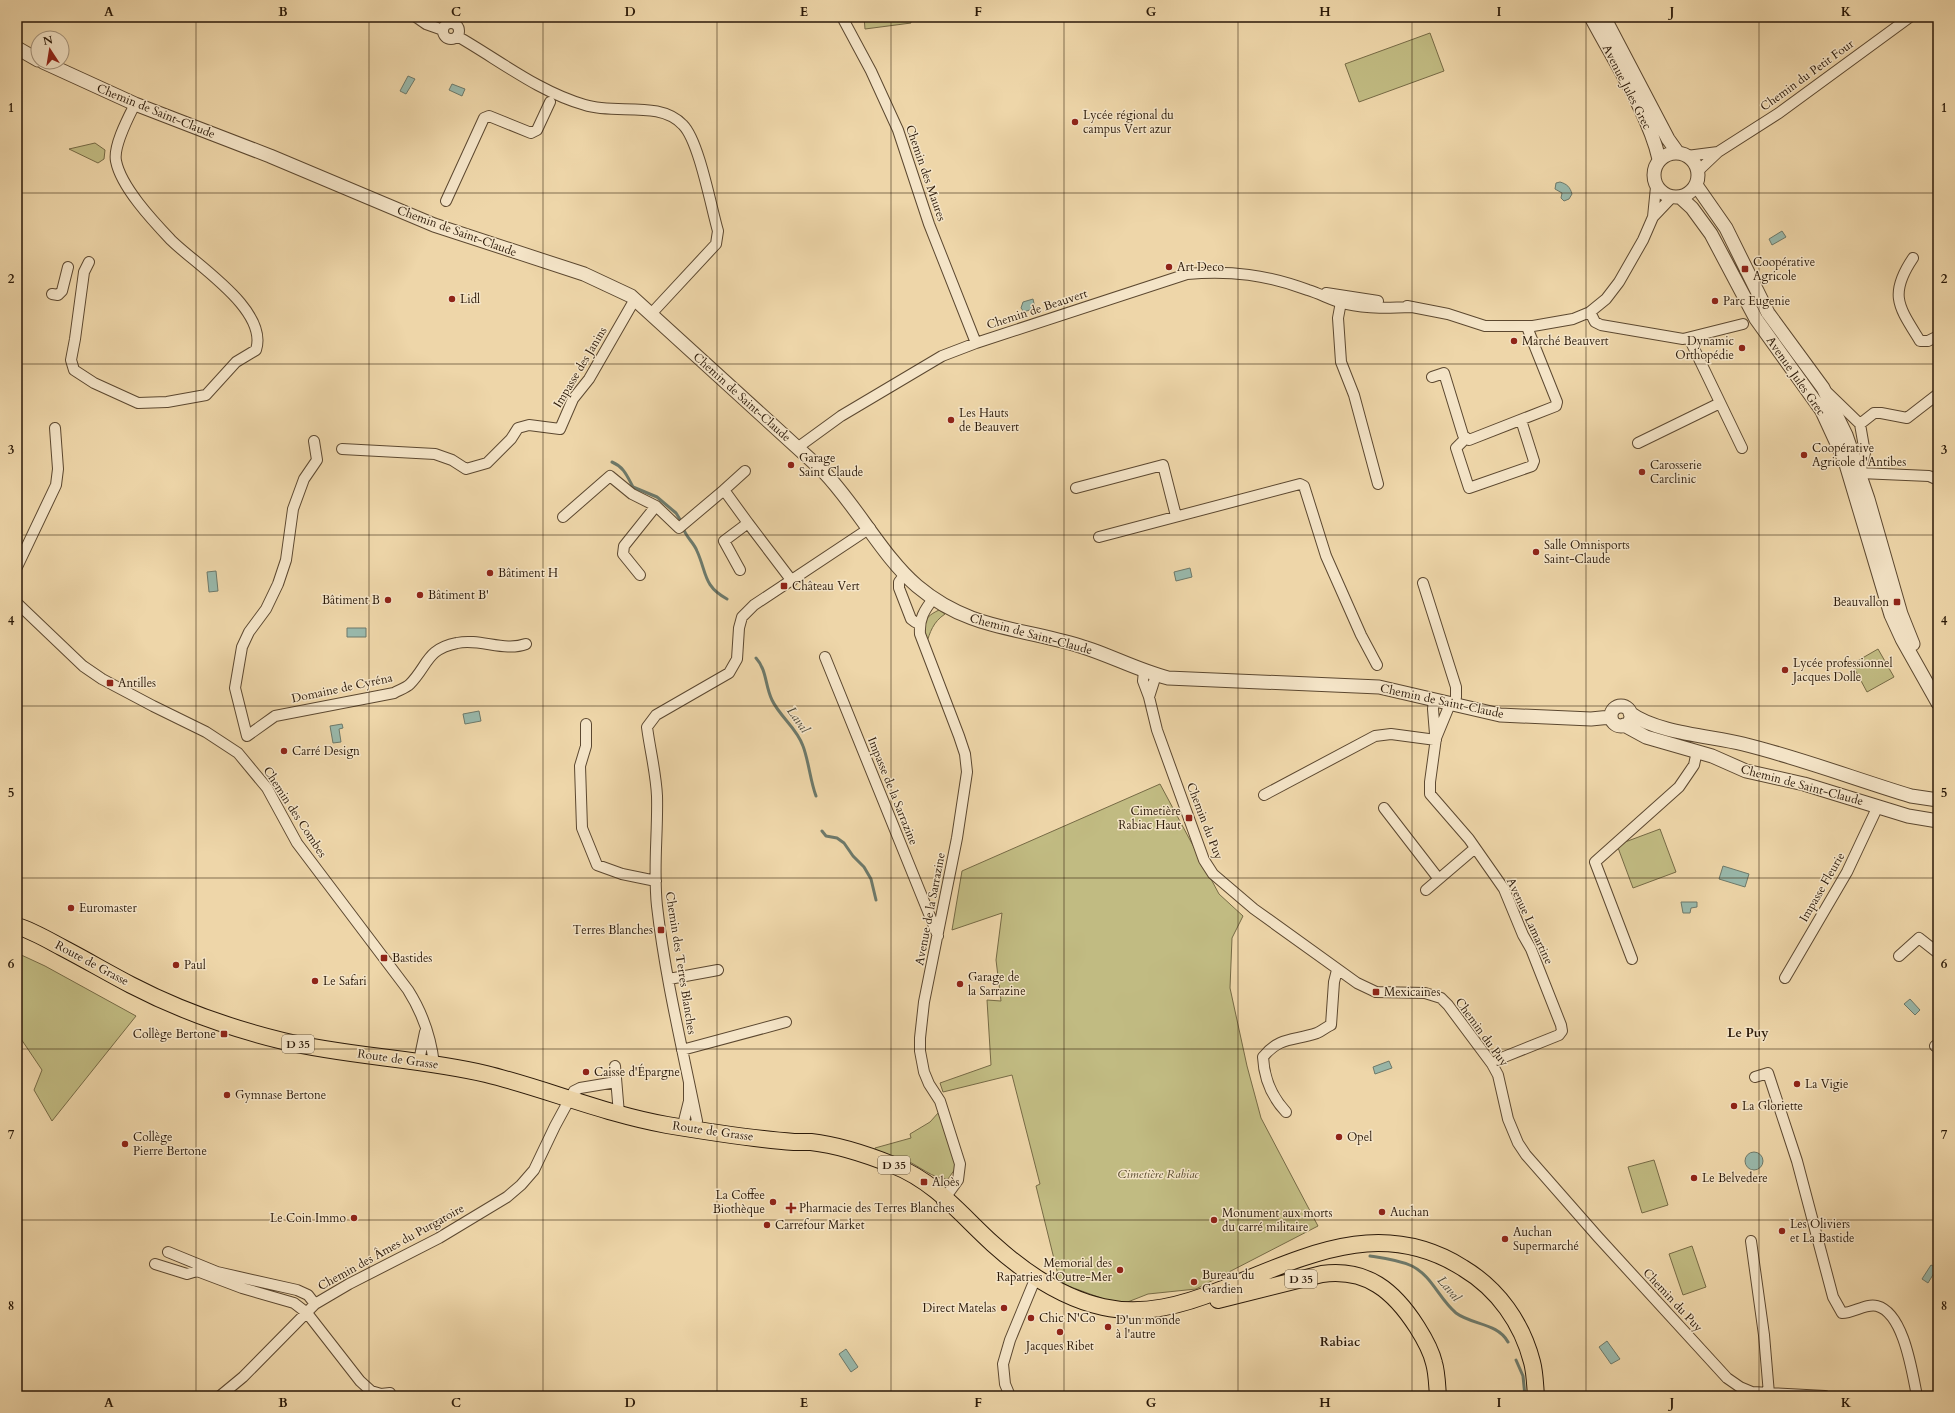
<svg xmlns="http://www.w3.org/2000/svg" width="1955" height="1413" font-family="Cardo,serif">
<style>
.green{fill:#c1bb82;stroke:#766a45}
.water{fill:#99b9ac;stroke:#6d796a}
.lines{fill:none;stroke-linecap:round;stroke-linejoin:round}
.stream{stroke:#6d796a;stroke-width:3}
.minor-casing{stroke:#5c4830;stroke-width:12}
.tertiary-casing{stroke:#5c4830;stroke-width:15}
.primary-casing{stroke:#2b1908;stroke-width:18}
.minor{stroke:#f4e4c7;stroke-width:10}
.tertiary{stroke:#f4e4c7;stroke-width:13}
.primary{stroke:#eed6a9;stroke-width:16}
.grid{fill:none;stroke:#2b1908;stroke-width:1;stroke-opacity:0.55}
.poi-dot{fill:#8f2418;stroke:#f4e4c7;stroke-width:1.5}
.labels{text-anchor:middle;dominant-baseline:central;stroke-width:3;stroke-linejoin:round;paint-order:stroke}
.shield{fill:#f4e4c7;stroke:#675641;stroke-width:1}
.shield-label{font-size:11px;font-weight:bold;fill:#2b1908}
.street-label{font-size:12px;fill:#2b1908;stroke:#f4e4c7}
.poi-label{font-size:12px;fill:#2b1908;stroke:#f4e4c7;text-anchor:start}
.park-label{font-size:12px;font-style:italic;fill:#584a2d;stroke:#f4e4c7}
.water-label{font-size:13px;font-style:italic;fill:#4c4939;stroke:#f4e4c7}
.neighbourhood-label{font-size:13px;font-weight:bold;fill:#2b1908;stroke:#f4e4c7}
.neatline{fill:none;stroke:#2b1908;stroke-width:1.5}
.grid-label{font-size:13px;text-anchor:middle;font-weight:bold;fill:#2b1908}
</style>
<rect width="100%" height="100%" fill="#eed6a9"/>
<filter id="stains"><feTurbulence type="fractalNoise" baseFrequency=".005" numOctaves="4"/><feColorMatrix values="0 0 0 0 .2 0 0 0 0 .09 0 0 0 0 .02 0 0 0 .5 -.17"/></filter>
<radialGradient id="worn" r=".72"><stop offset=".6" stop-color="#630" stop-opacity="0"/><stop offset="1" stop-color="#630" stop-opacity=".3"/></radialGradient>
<path class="green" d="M864,17h46l1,6 -46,6z
M1430,33l14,38 -85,31 -14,-38z
M95,143l10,7 -1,9 -6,4 -29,-14z
M939,610l6,4c-12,8 -15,18 -19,31 -3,-18 -6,-26 13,-35z
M1878,649l16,28 -27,15 -15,-28z
M1160,784l59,110 24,22 -11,22 -2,50 17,78 14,52 57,108 -122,63 -48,5 -28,11 -60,-22 -24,-97 4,-2 -28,-109 -69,17 -3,-9 51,-18 -4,-65 14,1 -5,-41 6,-47 -50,17 10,-59z
M1660,829l16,43 -43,16 -16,-43z
M17,953l28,13 91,50 -84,105 -18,-31 8,-20 -25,-37z
M939,1112l16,51v6l-7,10c-14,1 -31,-15 -45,-20 -10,-3 -19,-5 -28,-8v-3l36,-10 -1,-4 20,-12z
M1654,1160l14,45 -26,8 -14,-46z
M1692,1246l14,41 -23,8 -14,-41z"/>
<path class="water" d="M408,76l7,3 -9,15 -6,-3z
M452,84l13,5 -3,7 -13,-6z
M1560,182c7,2 10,5 12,12l-3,5 -5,2 -3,-3 1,-5 -7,-4 1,-6z
M1782,231l4,6 -14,8 -3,-6z
M1033,299l2,9 -11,4 -3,-4 2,-6z
M1190,568l2,9 -16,4 -2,-9z
M216,571l2,20 -9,1 -2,-20z
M347,628h19v9h-19z
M479,711l2,10 -16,3 -2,-10z
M342,724l1,4 -4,1 2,13 -8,1 -3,-17z
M1723,866l26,8 -4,13 -26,-8z
M1681,902h16v5l-6,1 -1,5h-7z
M1910,999l10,11 -5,5 -11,-11z
M1389,1061l3,7 -17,6 -2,-7z
M1745 1161a9 9 0 1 1 18 0a9 9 0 1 1-18 0Z
M1931,1265l6,3 -9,15 -6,-4z
M1607,1341l13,18 -9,5 -12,-17z
M846,1349l12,18 -7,5 -12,-18z"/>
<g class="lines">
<path class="stream" d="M612,462c12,5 15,14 21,25l24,10 19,16 5,8
M684,530c3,8 10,13 13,21 10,22 6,35 30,48
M756,658c11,12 9,28 16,42 8,17 25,28 31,46 6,16 7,34 13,50
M822,831l4,5 11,2 7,5 9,13 11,11 7,12 5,21
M1370,1256c13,2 29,4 42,10 20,10 27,33 44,47 16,12 42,10 52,29
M1516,1360l7,16 2,20"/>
<defs>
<path id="minor" d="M416,17l10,7 17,6
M842,17l29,54 27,59 31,94 47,119
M443 31a8 8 0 1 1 16 0a8 8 0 1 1-16 0Z
M457,36c42,24 82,56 128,69 31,10 75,-5 98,20 16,16 28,82 35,106l-2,13 -65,70
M1687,156l31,-4
M1698,171l20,-19 61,-39 131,-96
M446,201l38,-83 5,-2 42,17 6,-3 13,-28
M1653,217l3,-30
M1913,258c-25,37 -14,49 7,83h8l10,-5
M89,262l-5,10 -9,67 -4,21 3,10 20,13 44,20 29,-1 39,-7 30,-33 20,-12c13,-40 -60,-85 -85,-110 -18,-19 -50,-53 -55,-79 -3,-15 12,-43 19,-57
M1326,293l52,8
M52,294l6,1 4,-4 6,-24
M1341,302l-3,16 3,44 13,33 24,89
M1407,306l41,8 37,12h48l40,-7 17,-7 16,-13 13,-17 24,-42 10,-23 19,-20
M1590,312l5,10 6,3 82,14 60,-15
M1689,338l53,110
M1432,377l12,-4 19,62 6,5 87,-34 1,-4 -30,-75
M1828,393l32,31 5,29 -5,20 69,3 9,4
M1860,424l14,-11h7l26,5 31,-24
M1466,438l-10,10 13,40 63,-22 2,-5 -13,-41
M314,441l3,19 -13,19 -11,30 -7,51 -8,24 -12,25 -17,23 -7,15 -7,41 12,48 28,-20 119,-23c5,-3 12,-5 16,-9 18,-18 16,-35 47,-41 23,-5 47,9 69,1
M1638,443l82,-40
M797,448l44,-32 101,-60 34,-13 211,-69c44,-4 80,1 121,16 13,4 25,11 38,14 22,5 45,4 67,3
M342,449l93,5 17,6 14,9 21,-6 24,-24 7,-11 11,-3 31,4 13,-30 16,-20 46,-80
M1076,488l87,-23 13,51
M724,490l21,-19
M563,517l47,-41 22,18 24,12 23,22 45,-38 24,33
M1099,537l201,-53 4,2 22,70 35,79 16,30
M17,567l39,-82 2,-16 -3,-41
M740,570l-16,-29 24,-18 44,58
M905,574l-6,8v6l12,31 4,3 4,2
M640,575l-17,-21 1,-8 32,-40
M1423,583l33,104v10l-2,8
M934,598c-10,12 -15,21 -14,36l39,102 6,18 2,18 -10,66 -33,164 -4,36v13l4,21 5,12 11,17 20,63 -2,16 -16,22
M17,603l66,63 19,13 51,27 53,26 32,21 29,35 30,55 111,147c14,22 23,48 26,74
M825,657l113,279
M1144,671l-1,10 6,16 8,33 47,130 9,14 41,35 103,74 19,9 49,1 16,5 7,7 44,59 6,11 10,44 10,24 8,12 72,82 129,141 13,9 12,5 73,4
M1149,697l7,-22
M1434,699l-1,10 2,25
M1450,704l-14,34 -6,44v12l39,45 35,50 19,46 8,14 30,76 1,6 -3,4 -55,22 -12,7
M586,724v22l-6,20 2,62 15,37 25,9 34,7
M1264,795l111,-59 16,-2 45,6
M1384,808l54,70
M1426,890l48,-41
M1899,956l20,-18 19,15
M1632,959l-37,-97 84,-75 15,-22 3,-14
M1785,978l62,-106 31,-66
M669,979l49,-9
M1935,1046l3,-2
M682,1050l104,-28
M419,1061l6,-29
M615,1066l4,48
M1755,1077l13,-4 29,88 36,136 9,16c12,0 24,-10 35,-7 27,7 35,66 40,90
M689,1083v18l-5,20 7,8 6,-8c-14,-70 -32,-144 -40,-215 -4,-37 1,-73 0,-110 -1,-23 -7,-46 -10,-69l9,-12 73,-42 8,-14 2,-31 3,-11 12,-12 116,-77
M1286,1112c-15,-16 -22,-34 -23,-55 17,-21 31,-16 54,-24 5,-2 9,-6 14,-8l3,-43 3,-12
M1751,1241l13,94 5,59
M168,1252l49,20 80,18 11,5 7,9
M155,1264l32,10 10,-3 45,17 52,15 13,10 53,68 11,10 10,3 9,-1
M220,1396l23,-19 72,-73 34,-20 90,-46 68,-41 14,-12 13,-15 21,-44 19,-35 6,-3 36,-6
M1010,1396l-5,-12 -2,-20 7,-24 26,-63"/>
<path id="tertiary" d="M1591,17c22,42 58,97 68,142
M1604,17l64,122 10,14
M17,48l21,12
M43,62l92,42 135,52 164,69 150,49 47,22 192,175c34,35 59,85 94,115 52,44 102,41 163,60 30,9 57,24 88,32l211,9 121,28 91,4 20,-2
M1654 175a22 22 0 1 1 44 0a22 22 0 1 1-44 0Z
M1696,185l30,43 42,85 55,75 23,47 22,64 33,115 12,30
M1680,197l12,11 19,26 45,85 66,92 23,50 46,154 11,24 36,64
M1611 716a10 10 0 1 1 20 0a10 10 0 1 1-20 0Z
M1630,713c27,20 80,23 113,31 57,14 112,35 168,52l27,4
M1624,725l22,12 66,19 34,15 58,13 104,32 30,5"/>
<path id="primary" d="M17,926c16,5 31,14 46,22 23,12 45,25 68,37 48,25 99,43 152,56 67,16 136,17 203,33 61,15 119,40 181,51 42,7 85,14 127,17 2,0 15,0 17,0 27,3 57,13 82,23 43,17 68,50 100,79 31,28 69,54 110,63 40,9 80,-2 117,-17 82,-32 159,-75 243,-22 35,21 59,55 69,94 3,11 3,23 4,34
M1218,1300l104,-26c45,-6 72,17 95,53 7,11 14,23 17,36 3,10 3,22 4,33"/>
</defs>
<use href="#minor" class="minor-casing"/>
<use href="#tertiary" class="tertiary-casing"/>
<use href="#primary" class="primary-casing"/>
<use href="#minor" class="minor"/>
<use href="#tertiary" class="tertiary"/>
<use href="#primary" class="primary"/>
</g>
<path class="grid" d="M196,17v1379M369,17v1379M543,17v1379M717,17v1379M891,17v1379M1064,17v1379M1238,17v1379M1412,17v1379M1586,17v1379M1759,17v1379M17,193h1921M17,364h1921M17,535h1921M17,706h1921M17,878h1921M17,1049h1921M17,1220h1921"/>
<g class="poi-dot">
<circle cx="1075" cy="122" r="4"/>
<circle cx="1169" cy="267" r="4"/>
<rect x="1741" y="265" width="8" height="8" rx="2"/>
<circle cx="452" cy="299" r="4"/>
<circle cx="1715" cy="301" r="4"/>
<circle cx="1514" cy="341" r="4"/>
<circle cx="1742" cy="348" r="4"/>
<circle cx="951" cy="420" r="4"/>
<circle cx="1804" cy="455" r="4"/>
<circle cx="791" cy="465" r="4"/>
<circle cx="1642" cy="472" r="4"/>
<circle cx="1536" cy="552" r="4"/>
<circle cx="490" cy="573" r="4"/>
<rect x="780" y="582" width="8" height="8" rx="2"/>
<circle cx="420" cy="595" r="4"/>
<circle cx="388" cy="600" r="4"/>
<rect x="1893" y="598" width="8" height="8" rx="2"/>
<circle cx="1785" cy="670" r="4"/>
<rect x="106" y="679" width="8" height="8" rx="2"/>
<circle cx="284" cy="751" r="4"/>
<rect x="1185" y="814" width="8" height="8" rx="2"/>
<circle cx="71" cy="908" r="4"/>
<rect x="657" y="926" width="8" height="8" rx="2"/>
<rect x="380" y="954" width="8" height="8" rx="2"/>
<circle cx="176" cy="965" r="4"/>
<circle cx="315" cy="981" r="4"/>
<circle cx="960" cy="984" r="4"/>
<rect x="1372" y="988" width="8" height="8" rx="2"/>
<rect x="220" y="1030" width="8" height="8" rx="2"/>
<circle cx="586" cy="1072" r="4"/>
<circle cx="1797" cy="1084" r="4"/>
<circle cx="227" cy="1095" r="4"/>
<circle cx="1734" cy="1106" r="4"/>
<circle cx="1339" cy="1137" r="4"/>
<circle cx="125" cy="1144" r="4"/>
<circle cx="1694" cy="1178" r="4"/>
<rect x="920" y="1178" width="8" height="8" rx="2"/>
<circle cx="773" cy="1202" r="4"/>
<path d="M789 1202h4v4h4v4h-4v4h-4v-4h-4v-4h4z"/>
<circle cx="1382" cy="1212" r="4"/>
<circle cx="354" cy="1218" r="4"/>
<circle cx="1214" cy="1220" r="4"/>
<circle cx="767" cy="1225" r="4"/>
<circle cx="1782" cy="1231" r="4"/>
<circle cx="1505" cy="1239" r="4"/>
<circle cx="1120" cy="1270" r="4"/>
<circle cx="1194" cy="1282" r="4"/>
<circle cx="1004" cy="1308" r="4"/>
<circle cx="1031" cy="1318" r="4"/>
<circle cx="1108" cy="1327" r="4"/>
<circle cx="1060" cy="1332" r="4"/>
</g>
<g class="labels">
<g class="shield">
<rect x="282" y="1035" width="32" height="18" rx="3"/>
<rect x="878" y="1156" width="32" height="18" rx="3"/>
<rect x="1285" y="1270" width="32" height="18" rx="3"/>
</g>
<g class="shield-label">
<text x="298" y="1044">D 35</text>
<text x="894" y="1165">D 35</text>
<text x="1301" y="1279">D 35</text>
</g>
<g class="street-label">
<text transform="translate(1807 75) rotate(-36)">Chemin du Petit Four</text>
<text transform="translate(1627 87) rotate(63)">Avenue Jules Grec</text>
<text transform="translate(156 111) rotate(22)">Chemin de Saint-Claude</text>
<text transform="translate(926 173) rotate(71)">Chemin des Maures</text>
<text transform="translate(457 231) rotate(20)">Chemin de Saint-Claude</text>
<text transform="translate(1037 309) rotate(-18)">Chemin de Beauvert</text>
<text transform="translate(580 367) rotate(-59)">Impasse des Janins</text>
<text transform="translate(1796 376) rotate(55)">Avenue Jules Grec</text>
<text transform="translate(742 397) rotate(42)">Chemin de Saint-Claude</text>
<text transform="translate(1031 634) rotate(15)">Chemin de Saint-Claude</text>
<text transform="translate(342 688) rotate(-12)">Domaine de Cyréna</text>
<text transform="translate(1442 701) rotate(12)">Chemin de Saint-Claude</text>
<text transform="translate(1802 785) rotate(15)">Chemin de Saint-Claude</text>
<text transform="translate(893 791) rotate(68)">Impasse de la Sarrazine</text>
<text transform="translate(295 812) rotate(57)">Chemin des Combes</text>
<text transform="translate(1205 821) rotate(69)">Chemin du Puy</text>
<text transform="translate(1822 887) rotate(-60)">Impasse Fleurie</text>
<text transform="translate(930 909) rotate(-79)">Avenue de la Sarrazine</text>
<text transform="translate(1530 921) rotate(65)">Avenue Lamartine</text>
<text transform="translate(92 963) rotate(28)">Route de Grasse</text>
<text transform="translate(681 963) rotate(81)">Chemin des Terres Blanches</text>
<text transform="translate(1482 1032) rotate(54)">Chemin du Puy</text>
<text transform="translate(398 1059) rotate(8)">Route de Grasse</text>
<text transform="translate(713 1131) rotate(8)">Route de Grasse</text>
<text transform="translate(391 1247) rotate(-29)">Chemin des Âmes du Purgatoire</text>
<text transform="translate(1673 1300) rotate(47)">Chemin du Puy</text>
</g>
<g class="poi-label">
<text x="1083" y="115">Lycée régional du<tspan x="1083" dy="14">campus Vert azur</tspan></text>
<text x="1753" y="262">Coopérative<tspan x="1753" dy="14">Agricole</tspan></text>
<text x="1177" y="267">Art Deco</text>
<text x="460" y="299">Lidl</text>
<text x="1723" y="301">Parc Eugenie</text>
<text x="1522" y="341">Marché Beauvert</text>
<text x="1734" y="341" text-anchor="end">Dynamic<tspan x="1734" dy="14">Orthopédie</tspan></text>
<text x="959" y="413">Les Hauts<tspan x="959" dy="14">de Beauvert</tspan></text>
<text x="1812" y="448">Coopérative<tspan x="1812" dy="14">Agricole d'Antibes</tspan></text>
<text x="799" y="458">Garage<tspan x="799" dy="14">Saint Claude</tspan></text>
<text x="1650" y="465">Carosserie<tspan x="1650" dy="14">Carclinic</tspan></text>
<text x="1544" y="545">Salle Omnisports<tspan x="1544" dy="14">Saint-Claude</tspan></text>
<text x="498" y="573">Bâtiment H</text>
<text x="792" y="586">Château Vert</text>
<text x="428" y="595">Bâtiment B'</text>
<text x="380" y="600" text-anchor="end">Bâtiment B</text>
<text x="1889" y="602" text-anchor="end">Beauvallon</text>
<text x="1793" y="663">Lycée professionnel<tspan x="1793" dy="14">Jacques Dolle</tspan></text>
<text x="118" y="683">Antilles</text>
<text x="292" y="751">Carré Design</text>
<text x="1181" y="811" text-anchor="end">Cimetière<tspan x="1181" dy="14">Rabiac Haut</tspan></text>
<text x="79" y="908">Euromaster</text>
<text x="653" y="930" text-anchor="end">Terres Blanches</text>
<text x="392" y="958">Bastides</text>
<text x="184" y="965">Paul</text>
<text x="968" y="977">Garage de<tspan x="968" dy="14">la Sarrazine</tspan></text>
<text x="323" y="981">Le Safari</text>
<text x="1384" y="992">Mexicaines</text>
<text x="216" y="1034" text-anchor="end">Collège Bertone</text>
<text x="594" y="1072">Caisse d'Épargne</text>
<text x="1805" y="1084">La Vigie</text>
<text x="235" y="1095">Gymnase Bertone</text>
<text x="1742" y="1106">La Gloriette</text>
<text x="133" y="1137">Collège<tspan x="133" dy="14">Pierre Bertone</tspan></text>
<text x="1347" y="1137">Opel</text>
<text x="1702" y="1178">Le Belvedere</text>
<text x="932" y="1182">Aloès</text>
<text x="765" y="1195" text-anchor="end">La Coffee<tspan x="765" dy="14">Biothèque</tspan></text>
<text x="799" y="1208">Pharmacie des Terres Blanches</text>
<text x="1390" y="1212">Auchan</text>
<text x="1222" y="1213">Monument aux morts<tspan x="1222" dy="14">du carré militaire</tspan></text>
<text x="346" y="1218" text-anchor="end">Le Coin Immo</text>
<text x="1790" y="1224">Les Oliviers<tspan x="1790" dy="14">et La Bastide</tspan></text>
<text x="775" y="1225">Carrefour Market</text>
<text x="1513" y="1232">Auchan<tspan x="1513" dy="14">Supermarché</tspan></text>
<text x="1112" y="1263" text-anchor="end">Memorial des<tspan x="1112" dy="14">Rapatries d'Outre-Mer</tspan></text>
<text x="1202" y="1275">Bureau du<tspan x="1202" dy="14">Gardien</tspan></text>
<text x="996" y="1308" text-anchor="end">Direct Matelas</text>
<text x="1039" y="1318">Chic N'Co</text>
<text x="1116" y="1320">D'un monde<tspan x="1116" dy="14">à l'autre</tspan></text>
<text x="1060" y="1346" text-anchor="middle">Jacques Ribet</text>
</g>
<g class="park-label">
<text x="1158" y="1174">Cimetière Rabiac</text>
</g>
<g class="water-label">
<text transform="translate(798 720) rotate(55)">Laval</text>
<text transform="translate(1449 1289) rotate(50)">Laval</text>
</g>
<g class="neighbourhood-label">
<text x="1748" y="1033">Le Puy</text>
<text x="1340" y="1342">Rabiac</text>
</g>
</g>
<rect width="1955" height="1413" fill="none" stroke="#eed6a9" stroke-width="44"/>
<g transform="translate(50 50) rotate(348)"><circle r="19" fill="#f4e4c7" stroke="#a4937b"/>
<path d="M0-3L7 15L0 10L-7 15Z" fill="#8f2418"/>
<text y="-6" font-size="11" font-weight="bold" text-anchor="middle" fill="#2b1908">N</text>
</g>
<rect x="22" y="22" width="1911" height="1369" class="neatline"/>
<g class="grid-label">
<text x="109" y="16">A</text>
<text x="283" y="16">B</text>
<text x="456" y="16">C</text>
<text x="630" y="16">D</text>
<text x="804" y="16">E</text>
<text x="978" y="16">F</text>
<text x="1151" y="16">G</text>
<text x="1325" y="16">H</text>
<text x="1499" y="16">I</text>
<text x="1672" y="16">J</text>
<text x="1846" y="16">K</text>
<text x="11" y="112">1</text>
<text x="1944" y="112">1</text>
<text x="11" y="283">2</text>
<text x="1944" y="283">2</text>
<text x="11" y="454">3</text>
<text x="1944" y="454">3</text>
<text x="11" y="625">4</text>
<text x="1944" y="625">4</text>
<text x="11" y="797">5</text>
<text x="1944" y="797">5</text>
<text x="11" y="968">6</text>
<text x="1944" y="968">6</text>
<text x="11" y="1139">7</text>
<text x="1944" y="1139">7</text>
<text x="11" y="1310">8</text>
<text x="1944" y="1310">8</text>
<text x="109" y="1407">A</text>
<text x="283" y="1407">B</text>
<text x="456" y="1407">C</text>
<text x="630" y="1407">D</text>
<text x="804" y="1407">E</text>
<text x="978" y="1407">F</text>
<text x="1151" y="1407">G</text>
<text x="1325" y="1407">H</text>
<text x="1499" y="1407">I</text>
<text x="1672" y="1407">J</text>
<text x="1846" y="1407">K</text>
</g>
<rect width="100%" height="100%" filter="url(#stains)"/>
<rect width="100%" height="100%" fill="url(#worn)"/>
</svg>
